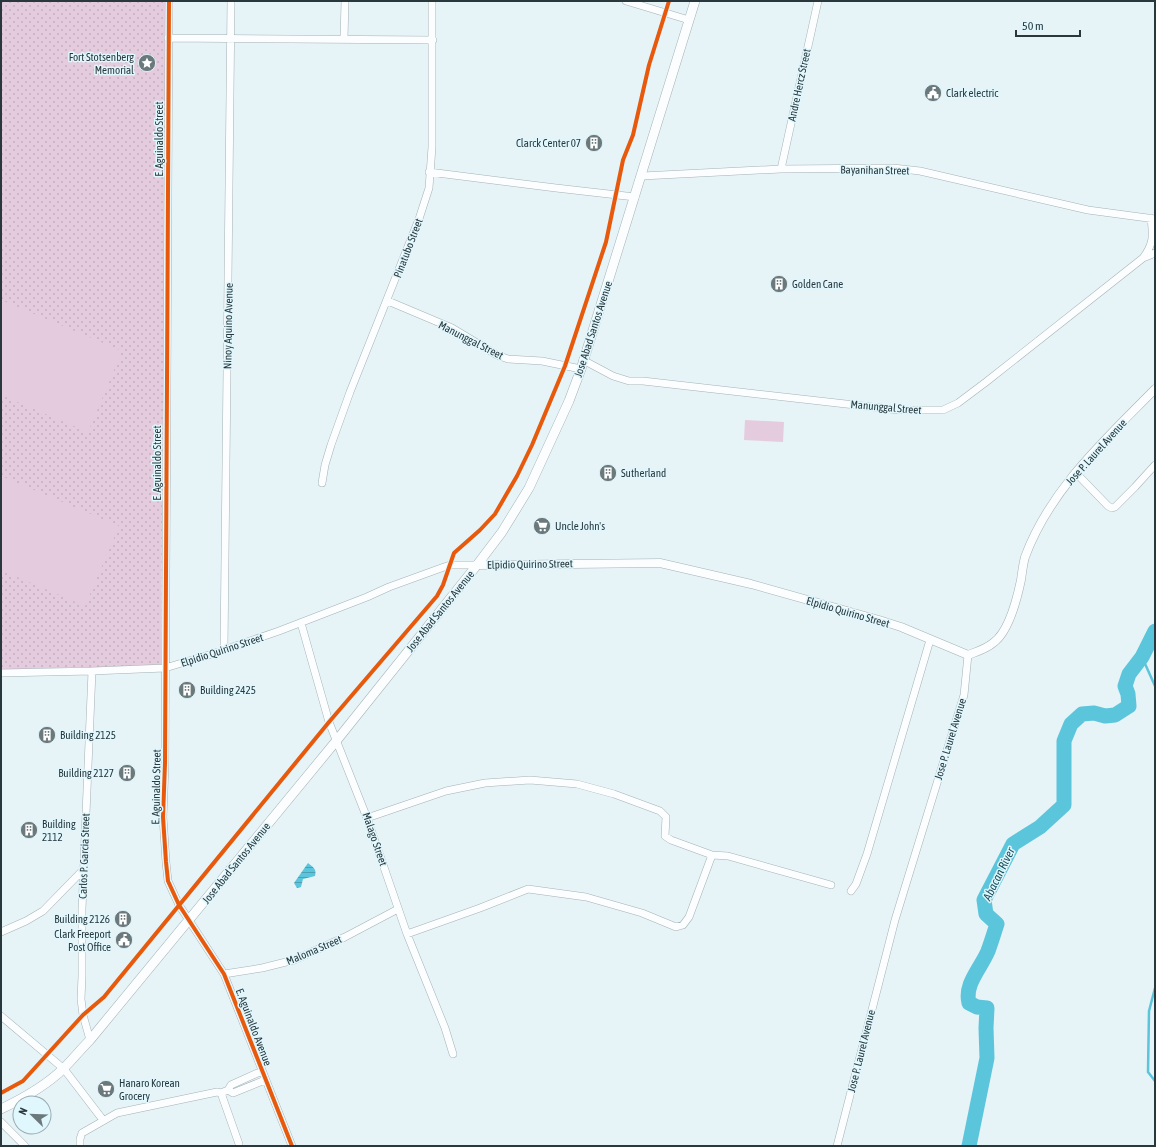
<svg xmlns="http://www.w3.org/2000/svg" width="1156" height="1147" font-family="'Asap Condensed',sans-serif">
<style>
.grass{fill:url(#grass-dots)}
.pitch{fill:#e4ccde}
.water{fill:url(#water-rules)}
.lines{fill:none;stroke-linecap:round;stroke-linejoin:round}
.stream{stroke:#5bc5db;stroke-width:2.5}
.river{stroke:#5bc5db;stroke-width:15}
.minor-casing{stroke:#a5b2b5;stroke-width:8}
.tertiary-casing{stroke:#a5b2b5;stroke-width:9}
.secondary-casing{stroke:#a5b2b5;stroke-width:10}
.minor{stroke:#fbfdfe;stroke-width:7}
.tertiary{stroke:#fbfdfe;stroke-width:8}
.secondary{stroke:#fbfdfe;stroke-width:9}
.cycleway-casing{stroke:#e0f7fd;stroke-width:6}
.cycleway{stroke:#e8590c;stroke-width:4}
.labels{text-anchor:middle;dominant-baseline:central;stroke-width:3;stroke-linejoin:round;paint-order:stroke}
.poi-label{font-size:11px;fill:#29383c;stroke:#e0f7fd;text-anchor:start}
.street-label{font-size:11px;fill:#29383c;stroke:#e0f7fd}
.water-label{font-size:12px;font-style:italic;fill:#1b515e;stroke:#e0f7fd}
</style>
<defs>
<pattern id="grass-dots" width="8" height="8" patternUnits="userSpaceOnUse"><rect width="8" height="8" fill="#e4ccde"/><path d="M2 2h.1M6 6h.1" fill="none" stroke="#c4b0bf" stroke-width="1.8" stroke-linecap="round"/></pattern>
<pattern id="water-rules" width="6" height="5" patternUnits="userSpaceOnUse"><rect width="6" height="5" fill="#5bc5db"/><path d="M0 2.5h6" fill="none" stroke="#4ba1b3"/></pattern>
</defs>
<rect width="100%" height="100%" fill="#e6f3f7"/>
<path class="grass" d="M1,1h165l-5,666h-84l-76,3z"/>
<path class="pitch" d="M1,300l121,51 -34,81 -87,-37z
M745,420l39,2 -1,20 -39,-2z
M1,476l118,50 -34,80 -84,-36z"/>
<path class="water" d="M308,863c5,4 9,6 7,13l-12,3 -2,8 -4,1 -3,-5z"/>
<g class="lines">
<path class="stream" d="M1142,657l13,29
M1155,988l-6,23 -1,61 7,9"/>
<path class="river" d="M969,1146l18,-88 -1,-30 1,-20 -10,-1 -8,-4c-5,-19 12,-35 19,-52 3,-8 6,-18 9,-27l-11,-10 -2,-14 29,-56 27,-17 24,-22v-64l7,-17 11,-10 12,-1 11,3 10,-1 14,-9 -1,-12 -3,-8 4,-12 13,-17 13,-26"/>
<defs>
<path id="minor" d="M169,1l-4,762 -2,54 3,45 2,19 11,24 45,69 68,172
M626,1l63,19
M168,38l265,2
M344,39l1,-38
M781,169l37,-168
M429,172l127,16 79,9
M642,176l139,-7 112,-1 27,3 168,39 67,9
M1143,258l12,-5
M388,301l64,27 45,27 11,4 34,2 39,8
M583,360l30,16 16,5h14l256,29h44l15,-7 28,-21 157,-124c11,-15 10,-22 8,-40
M1076,473l32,33 4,2 3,-1 20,-20 20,-22
M322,483l3,-18 6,-20 19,-53 69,-173 10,-31 3,-41v-146
M301,623l28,99 38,96 40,116 38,94 8,26
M224,650l7,-649
M1,673l91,-2 73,-3 47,-14 67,-23 88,-34 22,-10 55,-20 6,-2h27
M367,818l79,-27 39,-8 45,-3 47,4 37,10 46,17 6,6 -1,19 6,4 41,15 -23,62 -6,8 -7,2 -34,-14 -56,-16 -58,-8 -48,19 -73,26
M712,855l16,1 103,29
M851,891l5,-7 11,-30 63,-214
M1,932l25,-11 17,-10 41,-42
M224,974l38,-6 32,-8 51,-23 53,-28
M1,1016l63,53 39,51
M90,1040l-7,-25 -2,-16 1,-23v-67l10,-238
M228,1090l5,3 32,-13
M221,1093l7,-3 3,-5 31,-14
M1,1122l24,24
M80,1146v-7l2,-6 35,-20 100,-21 4,1 18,51v2
M837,1146l58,-226 69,-225 4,-40"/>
<path id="tertiary" d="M477,565l183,-2 91,21 128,36 22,7 67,28c8,-3 18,-6 25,-12 16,-11 24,-44 28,-63 1,-7 2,-16 4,-23 25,-68 81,-118 130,-168"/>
<path id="secondary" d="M1,1109c23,-11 45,-23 63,-41 9,-9 17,-19 26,-28l247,-300 140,-175 25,-33 27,-44 40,-87 12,-32 114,-368"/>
</defs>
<use href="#minor" class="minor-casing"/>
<use href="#tertiary" class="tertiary-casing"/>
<use href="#secondary" class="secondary-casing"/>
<use href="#minor" class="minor"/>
<use href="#tertiary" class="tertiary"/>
<use href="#secondary" class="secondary"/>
<defs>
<path id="cycleway" d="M169,1l-4,762 -2,54 3,45 2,19 11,24 45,69 68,172
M1,1093l22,-12 60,-66 21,-18 225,-275 108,-126 6,-11 11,-32 26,-23 15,-16 22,-38 15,-31 33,-79 41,-124 17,-82 10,-25 16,-70 20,-64"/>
</defs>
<use href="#cycleway" class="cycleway-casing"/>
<use href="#cycleway" class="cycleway"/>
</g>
<defs>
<symbol id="sight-disc" viewBox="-11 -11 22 22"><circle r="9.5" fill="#6b797d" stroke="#e0f7fd"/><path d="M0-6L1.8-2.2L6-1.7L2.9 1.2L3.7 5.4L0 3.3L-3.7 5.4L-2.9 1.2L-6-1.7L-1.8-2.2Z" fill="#fff"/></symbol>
<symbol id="civic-disc" viewBox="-11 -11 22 22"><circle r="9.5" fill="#6b797d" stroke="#e0f7fd"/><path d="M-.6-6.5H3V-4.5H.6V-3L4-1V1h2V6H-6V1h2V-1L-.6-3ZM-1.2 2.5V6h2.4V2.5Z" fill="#fff"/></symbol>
<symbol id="building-disc" viewBox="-11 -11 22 22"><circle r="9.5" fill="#6b797d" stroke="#e0f7fd"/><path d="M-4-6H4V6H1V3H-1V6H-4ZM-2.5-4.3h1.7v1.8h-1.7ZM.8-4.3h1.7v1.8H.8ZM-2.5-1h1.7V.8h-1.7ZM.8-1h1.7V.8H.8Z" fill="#fff"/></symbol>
<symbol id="supermarket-disc" viewBox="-11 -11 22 22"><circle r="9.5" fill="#6b797d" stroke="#e0f7fd"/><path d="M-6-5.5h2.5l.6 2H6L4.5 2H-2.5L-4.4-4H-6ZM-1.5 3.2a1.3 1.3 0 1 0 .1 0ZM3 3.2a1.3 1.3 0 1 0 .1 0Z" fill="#fff"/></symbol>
</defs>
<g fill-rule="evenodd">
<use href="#sight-disc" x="137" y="53" width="20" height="20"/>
<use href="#civic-disc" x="923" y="83" width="20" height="20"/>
<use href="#building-disc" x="584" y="133" width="20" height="20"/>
<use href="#building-disc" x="769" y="274" width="20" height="20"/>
<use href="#building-disc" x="598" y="463" width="20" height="20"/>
<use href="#supermarket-disc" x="532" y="516" width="20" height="20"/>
<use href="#building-disc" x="177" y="680" width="20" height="20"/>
<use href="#building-disc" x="37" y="725" width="20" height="20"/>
<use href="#building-disc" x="117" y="763" width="20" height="20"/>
<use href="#building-disc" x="19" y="820" width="20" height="20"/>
<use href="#building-disc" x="113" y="909" width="20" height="20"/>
<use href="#civic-disc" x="114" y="930" width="20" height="20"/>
<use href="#supermarket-disc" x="96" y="1079" width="20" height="20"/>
</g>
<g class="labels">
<g class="poi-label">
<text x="134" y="57" text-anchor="end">Fort Stotsenberg<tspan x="134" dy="13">Memorial</tspan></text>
<text x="946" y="93">Clark electric</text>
<text x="581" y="143" text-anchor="end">Clarck Center 07</text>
<text x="792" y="284">Golden Cane</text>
<text x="621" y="473">Sutherland</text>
<text x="555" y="526">Uncle John's</text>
<text x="200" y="690">Building 2425</text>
<text x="60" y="735">Building 2125</text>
<text x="114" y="773" text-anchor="end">Building 2127</text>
<text x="42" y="824">Building<tspan x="42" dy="13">2112</tspan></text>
<text x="110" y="919" text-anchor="end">Building 2126</text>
<text x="111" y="934" text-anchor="end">Clark Freeport<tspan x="111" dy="13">Post Office</tspan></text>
<text x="119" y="1083">Hanaro Korean<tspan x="119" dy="13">Grocery</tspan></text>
</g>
<g class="street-label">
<text transform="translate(799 85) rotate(-78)">Andre Hercz Street</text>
<text transform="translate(159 139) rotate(-90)">E. Aguinaldo Street</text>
<text transform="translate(875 170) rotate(1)">Bayanihan Street</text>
<text transform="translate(408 248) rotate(-69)">Pinatubo Street</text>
<text transform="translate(228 326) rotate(-89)">Ninoy Aquino Avenue</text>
<text transform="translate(593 329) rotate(-72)">Jose Abad Santos Avenue</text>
<text transform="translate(471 340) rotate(27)">Manunggal Street</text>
<text transform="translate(886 407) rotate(5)">Manunggal Street</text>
<text transform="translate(1096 452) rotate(-48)">Jose P. Laurel Avenue</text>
<text transform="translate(157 463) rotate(-90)">E. Aguinaldo Street</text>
<text transform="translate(530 564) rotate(-1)">Elpidio Quirino Street</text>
<text transform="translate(440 611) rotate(-51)">Jose Abad Santos Avenue</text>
<text transform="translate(848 612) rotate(16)">Elpidio Quirino Street</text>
<text transform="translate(222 650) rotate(-18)">Elpidio Quirino Street</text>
<text transform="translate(950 739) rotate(-73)">Jose P. Laurel Avenue</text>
<text transform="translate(156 787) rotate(-89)">E. Aguinaldo Street</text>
<text transform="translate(375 839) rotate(71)">Malago Street</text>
<text transform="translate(84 856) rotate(-88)">Carlos P. Garcia Street</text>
<text transform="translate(236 863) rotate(-51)">Jose Abad Santos Avenue</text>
<text transform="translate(314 950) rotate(-23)">Maloma Street</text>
<text transform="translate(254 1027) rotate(69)">E. Aguinaldo Avenue</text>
<text transform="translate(861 1051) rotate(-76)">Jose P. Laurel Avenue</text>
</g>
<g class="water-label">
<text transform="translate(999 874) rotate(-64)">Abacan River</text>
</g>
</g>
<rect width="1156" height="1147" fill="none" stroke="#29383c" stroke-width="4"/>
<g transform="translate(32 1115) rotate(293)"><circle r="19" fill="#e0f7fd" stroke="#97abb0"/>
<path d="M0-3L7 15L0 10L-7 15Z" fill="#6b797d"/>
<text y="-6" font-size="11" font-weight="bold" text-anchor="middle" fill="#29383c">N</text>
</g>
<path d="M1016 30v6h64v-6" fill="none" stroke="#29383c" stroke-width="2"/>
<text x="1022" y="30" font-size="12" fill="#29383c" stroke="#e0f7fd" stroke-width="3" paint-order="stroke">50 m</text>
</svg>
